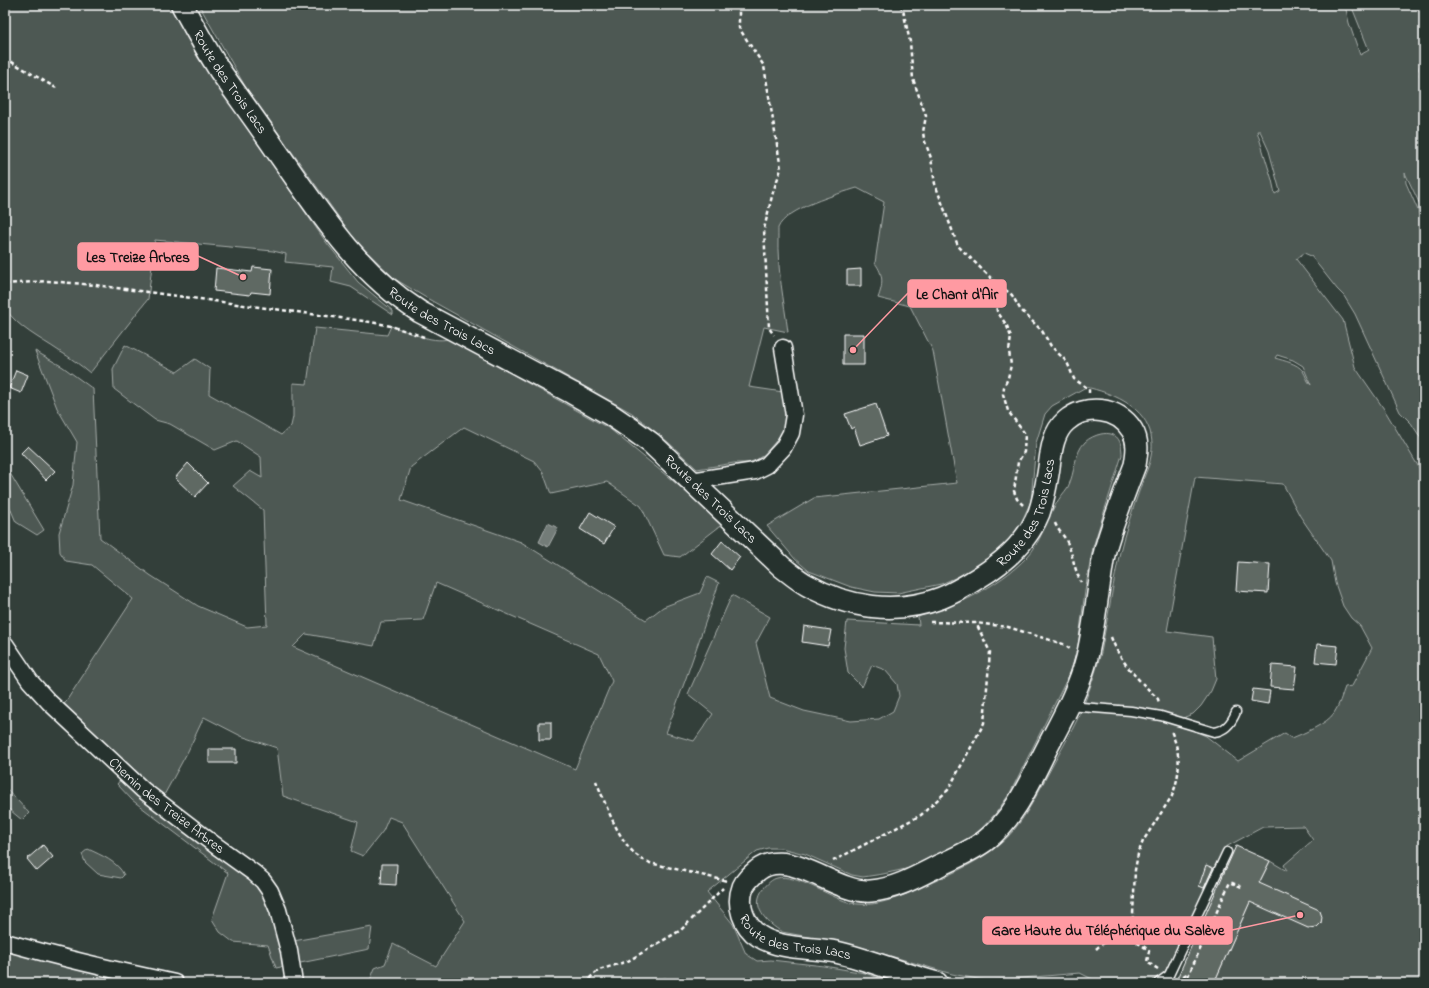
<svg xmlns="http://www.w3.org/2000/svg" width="1429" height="988" font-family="'Indie Flower',sans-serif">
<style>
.green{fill:#4d5853;stroke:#a6aca9;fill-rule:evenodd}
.water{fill:#737b78;stroke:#abb0ae}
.building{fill:#5f6964;stroke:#fff}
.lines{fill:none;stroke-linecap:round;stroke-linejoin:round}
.service-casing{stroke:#fff;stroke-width:11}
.minor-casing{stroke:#fff;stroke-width:19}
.tertiary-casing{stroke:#fff;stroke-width:24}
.path{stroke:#fff;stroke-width:2.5;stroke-dasharray:4 3;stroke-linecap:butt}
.service{stroke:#26332d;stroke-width:8}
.minor{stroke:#26332d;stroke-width:16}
.tertiary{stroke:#26332d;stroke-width:21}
.labels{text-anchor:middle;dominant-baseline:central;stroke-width:3;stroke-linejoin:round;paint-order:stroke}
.street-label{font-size:14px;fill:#fff;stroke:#26332d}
.leader{fill:none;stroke:#ff9aa2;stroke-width:1.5}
.callout-dot{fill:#ff9aa2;stroke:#26332d;stroke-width:1.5}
.callout{fill:#ff9aa2;stroke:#ff9aa2;stroke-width:1.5}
.callout-label{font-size:15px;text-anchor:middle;font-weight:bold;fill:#111}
</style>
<rect width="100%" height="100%" fill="#333f3a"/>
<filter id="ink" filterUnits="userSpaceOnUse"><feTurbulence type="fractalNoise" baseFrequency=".025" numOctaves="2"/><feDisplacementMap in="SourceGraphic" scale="8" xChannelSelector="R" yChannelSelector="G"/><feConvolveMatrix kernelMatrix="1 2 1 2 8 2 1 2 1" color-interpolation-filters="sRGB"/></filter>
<g filter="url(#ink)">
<path class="green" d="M5,5h164l29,53 128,184 32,40 35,29v4l-42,-28 -20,-5 2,-15 -48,-5 1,-8 -13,-3 -118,-11 -7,59 -58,74c-10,-8 -20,-16 -31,-22 -19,-13 -41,-23 -54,-43z
M199,5h1146l4,18 11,32 9,-5 -18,-45h73v208l-19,-40 1,10 18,41v219l-13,-20 -11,-11 -45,-98 -11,-18 -7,-7 -26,-33 -7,-3 -8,6 47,61 12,47 29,42 40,67v507h-210l36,-81 20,-41 17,10 -3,-6 29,-25 -10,-14 -40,1 -39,21 -31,69 -34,66h-59l-20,-10 -92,8 -36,-7 -99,-29 -71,-13c-15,-9 -33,-26 -18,-44 3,-4 8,-9 13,-10 17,-5 53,19 71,24 9,3 21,3 30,1 19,-4 37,-12 55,-21 23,-10 46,-21 66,-37 22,-18 35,-45 48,-69 10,-19 21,-37 30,-56 9,-19 16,-40 22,-60 3,-9 4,-19 6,-29 6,-30 10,-61 18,-91 6,-20 13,-40 20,-60 3,-8 7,-16 8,-24 2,-9 1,-17 -1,-25 -9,-27 -39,-38 -64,-44l-34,19 -7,8 -9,29 -5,58 -10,22 -10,14 -11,12 -22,16 -21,12 -16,7 -43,9 -23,-1 -24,-5 -42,-16 -14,-12 -28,-33 47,-28 143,-15 -24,-132 -23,-45 -32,-8c5,-13 6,-23 -3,-35l9,-61 -27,-14c-19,6 -71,20 -79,40 0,2 0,6 0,9 -1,31 6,64 10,95l-24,-5 -15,60 34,5 2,31 -2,8 -8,11 -10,12 -9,6 -8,3h-14l-37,6 -29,-27 -36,-29 -209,-117 -28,-17 -38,-37 -17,-23 -94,-131zM1257,131h3l9,20 11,40 -5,3 -3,-14zM1277,355l16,5 10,6 8,19c-4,-4 -5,-9 -8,-14 -6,-8 -19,-10 -28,-13zM1195,477l88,7 17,32 31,45 4,22 8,23 8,12 9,8 12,22 -20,38 -7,1c-3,8 -6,19 -11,26 -7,11 -30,20 -42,25l-7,-5 -47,28 -32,-25 -21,-9v-10l8,-3 8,-8 10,-15 5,-12 -4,-42 -45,-6z
M391,326c19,6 39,17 58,13l161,90 114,94 -44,34 -16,-2 -23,-49 -34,-24 -56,12 -8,-22 -9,-11 -70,-34 -53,40 -10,33 120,42 125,78 17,-13 37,-14 7,-16 12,6 -33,95 -20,55 28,8 19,-27 -25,-20 44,-99 38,22 -14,26 14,55 34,13 47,10 28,-2 14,-8 6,-15 -2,-12 -12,-14 -13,-5 -10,22 -14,-14 -4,-25 3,-27 72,4 -1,-8c18,-7 41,-13 57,-22 18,-10 37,-22 52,-38 14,-14 18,-36 29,-53 3,-6 8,-11 12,-17 7,-14 6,-34 17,-45 4,-4 11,-7 16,-8 16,-3 21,7 21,21l-29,92 -8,44 -7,55 -7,25 -61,122 -14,20 -14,15 -9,8 -16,11 -47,21 -27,6 -20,3 -11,-2 -47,-21 -24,-6h-13l-11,3 -50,41 26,32 13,30 11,7 14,-1 53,6 41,7 28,10h-524l6,-15 10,-4 8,-20 43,22 29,-45 -63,-99 -13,-5 -6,14 -20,25 -12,-5 7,-29 -75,-26 -6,-48 -36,-12 -37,-19 -16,34 -25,46 -14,-12 -75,-71 -11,-8 70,-107 -41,-34 -26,-4 -6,-9 -1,-19 14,-48 4,-43 -20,-34 -22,-57 28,16 30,22 7,149 50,37 48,31 49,21 20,-2 -4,-115 -30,-24 17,-15 12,7 -1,-21 -24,-16 -22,9 -45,-26 -15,-4 -41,-31 -1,-20 12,-24 52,27 18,-13 15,10 -1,25 72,41 10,-9 2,-9v-34l14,1 8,-56 72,7zM436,583l163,71 13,27 -37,88 -282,-122 13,-13 68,12 7,-24 42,-2z
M5,465l39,65 -7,5 -21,-13 -11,-26z
M122,778l134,104 13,18 13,43 90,-16 -3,22 -93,19 -8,-23 -35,-3 -13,-10 -8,-13 16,-46 -96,-73 -15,-16z
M5,787l24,26 -7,7 -17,-14z
M88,849c13,6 30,13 36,26l-3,3 -23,-4 -13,-12 -3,-8z
M5,949l145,34h-145z"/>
<path class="water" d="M548,523l10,5 -10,19 -9,-5z"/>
<path class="building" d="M253,267l19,2 -2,25 -19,-2 -1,3 -36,-4 2,-23 36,4z
M861,269v17h-14v-16z
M843,334h21v31h-21z
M16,370l12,5 -7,18 -12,-5z
M876,404l11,32 -27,9 -6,-18 -3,2 -6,-15z
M28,446l27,25 -9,9 -25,-27z
M188,463l20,20 -13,14 -20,-19z
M590,512l24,15 -10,17 -24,-15z
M722,541l18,16 -10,13 -18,-16z
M1238,562l32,2 -2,29 -32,-2z
M804,626l27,4 -3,16 -26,-4z
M1317,644l21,2 -2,18 -21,-2z
M1272,665l25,2 -3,22 -24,-2z
M1253,689l17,2 -2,13 -17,-3z
M539,722h12v18h-12z
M209,749h27v14h-27z
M43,845l10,12 -16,14 -10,-12z
M1236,846l34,15 -11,22 58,26 3,2 2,6 -1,6 -4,4 -9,1 -58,-26 -36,81h-39z
M382,864h15l-1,21 -15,-1z
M1206,865l7,3 -9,20 -5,-2z"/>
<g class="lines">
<defs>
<path id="service" d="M1069,706l62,5 30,5 53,16c11,-1 18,-10 22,-20
M1158,983l11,-8 58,-123"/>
<g id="minor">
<path d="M691,481l64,-10 12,-6 16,-17 8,-15 3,-18 -11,-67"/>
<path id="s1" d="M5,644l25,37 19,21 94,88 72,55 39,28 9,8 7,10 8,19 11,41 5,32"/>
<path d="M5,942c56,16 113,29 170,41"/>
</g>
<g id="tertiary">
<path id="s2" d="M182,5c12,22 24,44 38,66 19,27 39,54 58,82 42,60 79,119 142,159l152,81 39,22 22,15 18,13 131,124c8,6 16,13 25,18 41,23 89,30 134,13 13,-5 26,-13 37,-20 27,-16 49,-36 61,-65 4,-12 7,-27 9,-39 3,-18 3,-40 18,-53 19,-17 52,-14 66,9 7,11 5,23 3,35 -10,26 -20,52 -28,78 -4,12 -5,25 -7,37 -4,26 -7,52 -13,77 -8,32 -24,60 -39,89 -17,33 -33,72 -63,95 -14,10 -30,17 -45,24 -22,11 -44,24 -69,26 -37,3 -81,-45 -113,-21 -6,5 -12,10 -15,17 -7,18 1,39 16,49 21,14 53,11 77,16 35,8 67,22 101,31"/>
</g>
</defs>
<use href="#service" class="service-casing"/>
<use href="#minor" class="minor-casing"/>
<use href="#tertiary" class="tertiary-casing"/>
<path class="path" d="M741,5l-2,6v17l25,38 17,103 -8,23 -9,37 5,99 5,7
M900,5l3,5 7,32 3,37 13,37 -3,16 1,7 7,19 4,26 23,62 35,34 19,15 8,14 22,22 9,15 16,16 7,17 15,10v4
M1419,5l5,13
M1424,53c-4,9 -6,20 0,29
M5,58l51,30
M993,280l4,31 10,15 4,11 -2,14 2,14 -3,13 -4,9 -1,7 5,17 17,23 -1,18 -6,10 -4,29 3,8 6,6
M5,284l43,-3 47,4 276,37 20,4 36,12
M1055,523c3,8 9,12 12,19 6,13 7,27 14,40
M930,622l46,1 32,4 55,17 7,5
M1111,637c10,27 27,42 47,62l1,4
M596,781c10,23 22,61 43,76 3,3 8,4 11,6l77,18
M833,861l88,-46 27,-25 36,-67 6,-71 -14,-29
M1096,949c10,-10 22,-12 37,-11
M1158,969l-11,-7 2,-11c-5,-6 -13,-7 -17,-14l3,-67 3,-16 5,-13 29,-45c9,-24 9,-42 -1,-65
M1183,976l6,-3
M584,983l15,-13 29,-9 53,-31 42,-42
M635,983l30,-4 36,4
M1185,983l45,-101 14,6"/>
<use href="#service" class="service"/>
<use href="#minor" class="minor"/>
<use href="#tertiary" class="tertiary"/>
</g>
</g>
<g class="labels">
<g class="street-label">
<text stroke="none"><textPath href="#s2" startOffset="91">Route des Trois Lacs</textPath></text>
<text stroke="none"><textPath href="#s2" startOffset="415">Route des Trois Lacs</textPath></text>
<text stroke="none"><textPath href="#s2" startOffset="739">Route des Trois Lacs</textPath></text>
<text stroke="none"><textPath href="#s2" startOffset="1135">Route des Trois Lacs</textPath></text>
<text stroke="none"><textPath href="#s1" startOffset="230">Chemin des Treize Arbres</textPath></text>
<text stroke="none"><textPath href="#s2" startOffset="2117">Route des Trois Lacs</textPath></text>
</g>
</g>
<path class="leader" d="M243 277L198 256M853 350L908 293M1300 915L1232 930"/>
<g class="callout-dot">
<circle cx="243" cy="277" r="4"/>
<circle cx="853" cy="350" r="4"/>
<circle cx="1300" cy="915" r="4"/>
</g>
<g class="callout">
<rect x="78" y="243" width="120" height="27" rx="4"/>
<rect x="908" y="280" width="98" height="27" rx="4"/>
<rect x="983" y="917" width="249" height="27" rx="4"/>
</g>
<g class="callout-label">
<text x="138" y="262">Les Treize Arbres</text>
<text x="957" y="299">Le Chant d'Air</text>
<text x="1108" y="935">Gare Haute du Téléphérique du Salève</text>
</g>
<rect width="1429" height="988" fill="none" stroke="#26332d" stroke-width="20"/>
<rect x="10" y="10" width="1409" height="968" fill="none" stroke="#fff" stroke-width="1.5" filter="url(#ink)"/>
</svg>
